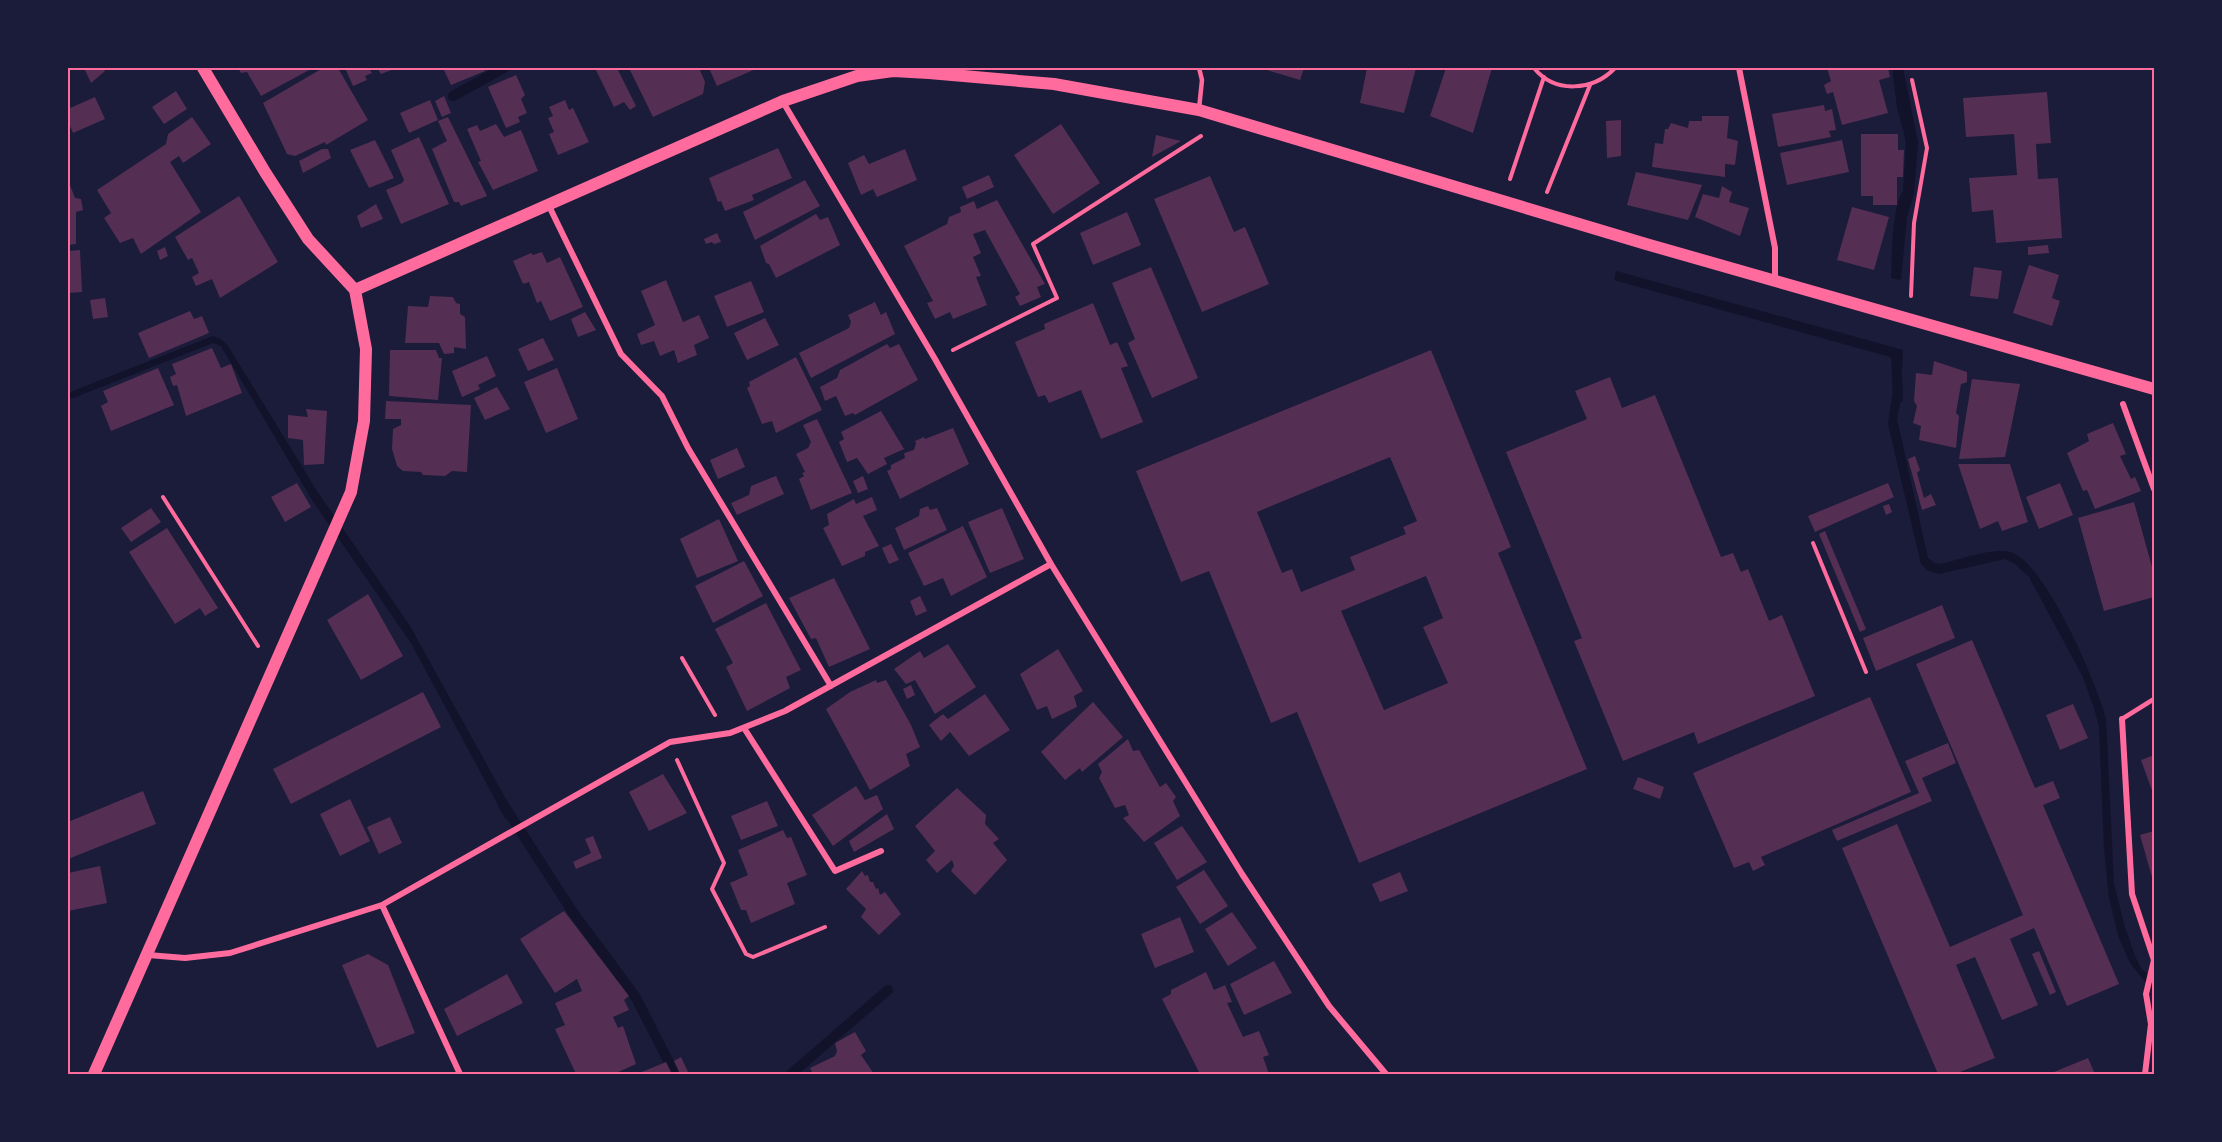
<svg xmlns="http://www.w3.org/2000/svg" width="2222" height="1142" font-family="'Crimson Pro',serif">
<style>
.water{fill:#12122b}
.lines{fill:none;stroke-linecap:round;stroke-linejoin:round}
.stream{stroke:#12122b;stroke-width:10}
.building{fill:#542f53;fill-rule:evenodd}
.path{stroke:#ff6b9d;stroke-width:4}
.service{stroke:#ff6b9d;stroke-width:4.5}
.minor{stroke:#ff6b9d;stroke-width:6}
.secondary{stroke:#ff6b9d;stroke-width:12}
.neatline{fill:none;stroke:#ff6b9d;stroke-width:2}
</style>
<rect width="100%" height="100%" fill="#1b1b3a"/>
<path class="water" d="M1892,68h11l15,74 -4,52 -7,23 -6,63 -10,-2c1,-21 1,-71 12,-87l3,-49 -9,-35z
M1616,271l287,79 -1,19 -8,-2v-9l-280,-78z
M213,336l8,3 7,7 89,145 93,135 103,186 -8,6 -94,-175 -99,-143 -91,-154 -8,-3 -145,57v-7z
M1894,384l9,3 -6,32 31,139 7,5 6,1c18,-4 56,-18 72,-11 33,13 84,130 93,166l8,165 10,40 11,32 6,12 13,13v12l-24,-30 -11,-25 -10,-40 -5,-50 -5,-122 -5,-18 -11,-31 -54,-100 -14,-13 -10,-5 -66,15 -12,-4 -6,-6 -33,-140z"/>
<g class="lines">
<path class="stream" d="M453,96l51,-28
M1896,355l2,43
M503,804l69,107 63,85 40,78
M791,1074l97,-84"/>
</g>
<path class="building" d="M88,68h15l2,3 -14,12 -6,-13z
M238,68h75l-52,28 -14,-24 -6,1z
M323,68h15l30,52 -42,25 -1,-3 -30,14 -8,-2 -24,-51z
M345,68h24l3,5 -7,3 2,4 -14,6z
M377,68h20l-16,6z
M443,68h42v3l-34,14z
M595,68h22l19,38 -6,4 -6,-8 -10,5z
M629,68h70l6,14 -2,12 -50,23z
M709,68h49l-41,18z
M1260,68h44l-4,12z
M1367,68h49l-12,45 -44,-10z
M1446,68h46l-19,65 -43,-17z
M1827,68h61l2,9 -11,3 9,33 -46,12 -9,-33 -6,2 -3,-9 7,-4z
M516,75l9,20 -4,4 6,14 -9,4 2,5 -14,6 -18,-41z
M176,91l11,18 -23,15 -12,-17z
M2047,92l4,51 -15,1 2,35 20,-1 4,60 -66,5 -3,-33 -21,2 -3,-34 48,-3 -3,-41 -48,3 -3,-39z
M444,96l7,17 -9,4 -7,-16z
M95,97l10,22 -32,14 -5,-12v-12z
M430,100l8,20 -29,13 -9,-20z
M565,100l4,10 4,-2 16,34 -31,13 -9,-21 5,-2 -6,-14 5,-2 -4,-9z
M1824,105l1,6 7,-2 4,21 -7,1 2,6 -53,10 -6,-33z
M1702,116h27l-2,22 11,3 -3,24 -10,-1v13l-73,-10 3,-24 8,1 2,-15h3l3,-6 17,5 1,-7h13z
M192,117l19,27 -28,19 -4,-7 -9,6 31,50 -60,42 -8,-16 -13,5 -16,-25 7,-5 -14,-23 69,-46 2,-10z
M448,117l39,79 -26,10 -2,-4h-5l-22,-53 15,-8 -9,-20z
M1621,120v36l-14,2 -1,-37z
M496,124l8,13 17,-7 17,41 -45,19 -15,-28 3,-1 -14,-32 10,-4 3,6z
M1061,124l39,59 -47,31 -39,-59z
M1861,134h37v16h6l-1,27h-6v28h-24v-9h-12z
M1156,135l25,6 -29,16z
M419,137l30,67 -48,20 -15,-34 16,-7 2,-3 -13,-30z
M375,140l19,38 -25,10 -19,-38z
M1842,140l7,32 -62,13 -7,-32z
M778,148l14,30 -40,17 2,5 -29,11 -4,-10 -3,1 -9,-24z
M322,149h6l3,9 -28,15 -4,-12z
M905,149l12,31 -40,17 -4,-8 -12,6 -13,-32 16,-8 5,9z
M1636,172l66,13 -14,35 -61,-15z
M989,175l5,12 -27,12 -5,-12z
M1210,176l24,56 11,-5 24,57 -67,28 -48,-113z
M68,180l7,18 6,1 2,11 -7,2v32l-8,1z
M805,180l15,26 -65,34 -12,-28z
M1722,186l10,6 -3,10 20,6 -9,28 -45,-19 8,-23 16,4z
M239,196l39,66 -58,36 -8,-19 -16,7 -4,-9 7,-4 -7,-15 -4,2 -13,-23z
M997,200l48,84 -8,3 4,10 -21,9 -5,-9 5,-3 -35,-64 -12,4 8,19 -8,4 8,19 -5,1 11,28 -34,14 -3,-7 -15,7 -8,-16 6,-2 -29,-55 43,-22 2,-7 12,-5 -1,-5 14,-6 3,8z
M376,204l7,15 -22,9 -4,-12z
M1852,207l37,10 -15,53 -37,-10z
M1127,212l14,33 -48,20 -13,-32z
M816,214l4,6 8,-3 12,28 -64,33 -7,-14 -3,-1 -6,-17z
M717,233l4,9 -7,2 -2,-2 -6,2 -2,-5z
M2048,245l1,8 -21,2v-8z
M165,247l3,9 -8,4 -3,-9z
M80,250l2,42 -14,1v-42z
M542,252l5,11 13,-6 23,50 -33,14 -9,-20 -4,2 -8,-21 -6,2 -10,-23 18,-8 2,2z
M2029,265l30,10 -7,23 8,3 -8,25 -39,-13z
M1151,267l47,111 -46,20 -24,-55 7,-4 -23,-56z
M1974,267l28,4 -4,28 -28,-3z
M666,280l17,42 16,-7 10,23 -15,7 3,10 -19,8 -4,-13 -14,6 -6,-15 -13,4 -4,-11 18,-9 -14,-34z
M751,281l13,31 -37,15 -13,-31z
M430,296l23,1 3,6 4,1v10l5,3 1,32 -12,-2v6l-10,1 -5,-11h-34l3,-37 20,1z
M105,298l3,19 -15,2 -3,-19z
M875,302l6,13 5,-3 9,22 -84,44 -12,-25 50,-25 2,-6 -3,-7z
M1093,303l17,42 7,-3 11,24 -7,2 22,54 -42,17 -20,-49 -32,13 -4,-8 -7,2 -23,-55 30,-13 -1,-5z
M190,311l4,8 8,-3 7,17 -60,25 -11,-25z
M585,312l11,18 -18,7 -7,-18z
M765,318l14,27 -32,15 -13,-27z
M543,338l11,22 -26,11 -10,-22z
M887,344l3,4 9,-4 19,36 -63,35 -2,-2 -8,3 -9,-20 -11,5 -5,-14 17,-9 3,-8z
M212,348l9,20 10,-4 11,29 -56,23 -9,-31 -4,1 -3,-9 6,-3 -4,-10z
M390,350h46l3,8h3l-4,42 -49,-4z
M1431,350l80,197 -13,6 89,216 -228,94 -62,-151 -26,11 -62,-152 -28,11 -45,-111zM1390,457l27,64 -14,6 3,7 -56,23 5,13 -54,22 -9,-23 -10,4 -25,-61zM1426,576l17,42 -20,9 25,56 -64,27 -43,-99z
M487,356l9,20 -18,9 2,4 -18,8 -10,-26z
M796,357l26,53 -46,23 -4,-12 -10,3 -15,-36 3,-2 -1,-4z
M1934,361l33,11v10l-6,2 -5,29 3,3 -3,32 -37,-8 2,-14 -8,-3 4,-17 -3,-5 2,-28 16,2z
M158,368l16,37 -63,26 -10,-25 7,-4 -5,-11z
M557,368l21,51 -32,14 -22,-51z
M1610,377l12,31 33,-13 66,162 12,-4 8,19 7,-3 21,52 13,-6 33,81 -117,48 -4,-12 -71,29 -49,-120 8,-3 -76,-186 81,-33 -12,-28z
M1972,379l48,5 -15,73 -46,2z
M497,387l13,22 -25,11 -11,-22z
M386,401l85,4 -4,67 -15,-1 -7,5 -22,-1 -2,-3 -18,-1 -6,-5 -5,-17 1,-20 8,-4v-6h-16z
M306,409l21,2 -3,53 -20,1 -1,-25 -15,-2v-23l20,2z
M881,411l23,38 -20,9 3,6 -19,10 -11,-16 -10,4 -8,-20 5,-3 -3,-7z
M817,419l35,74 -41,17 -12,-31 5,-3 -2,-3 3,-1 -9,-18 12,-6 3,-6 -8,-17z
M2113,423l13,31 -6,2 11,23 4,-2 6,14 -46,18 -8,-19 -4,1 -16,-38 22,-12 -2,-7z
M953,428l16,36 -69,35 -13,-28 4,-2v-4l14,-7 -1,-5 10,-3 2,-7 -1,-2 9,-4 1,2z
M737,448l8,19 -27,12 -8,-19z
M1915,456l5,14 -3,3 7,25 7,-4 5,11 -14,5 -14,-51z
M1958,464h52l18,58 -26,9 -4,-10 -18,8z
M776,476l8,18 -47,21 -6,-12 18,-8 2,-9z
M863,476l5,13 -10,4 -5,-12z
M297,483l14,24 -26,15 -14,-25z
M1888,483l6,14 -79,35 -7,-16z
M2060,483l13,32 -34,14 -13,-32z
M872,497l5,13 -14,6 16,30 -14,6v4l-23,10 -19,-38 6,-3 -2,-11 27,-15 2,5z
M2134,502l20,72v23l-50,14 -26,-93z
M1889,504l3,8 -6,3 -3,-9z
M928,506l2,4 7,-2 10,22 -43,20 -9,-22 24,-12 1,-7z
M151,508l10,14 -30,20 -10,-14z
M1002,508l22,51 -34,14 -22,-51z
M719,519l19,42 -41,17 -17,-39z
M963,526l24,51 -36,19 -8,-18 -19,8 -16,-33z
M167,528l51,80 -13,8 -5,-8 -25,16 -46,-72z
M1825,531l41,98 -6,3 -41,-98z
M891,544l8,16 -10,4 -7,-16z
M744,561l19,35 -50,27 -18,-37z
M834,578l36,71 -41,18 -13,-29 -5,1 -22,-41z
M368,594l35,62 -42,24 -34,-60z
M920,596l7,15 -11,5 -6,-15z
M766,603l35,67 -15,7 4,11 -43,23 -21,-44 7,-4 -18,-34z
M1942,605l13,33 -79,33 -13,-33z
M1972,640l63,148 18,-7 7,17 -17,7 76,179 -52,22 -33,-78 -24,11 28,66 -36,15 -27,-63 -19,8 39,93 -40,16h-17l-96,-226 55,-24 53,123 73,-32 -107,-251z
M948,644l28,43 -41,27 -20,-34 -9,4 -12,-15 26,-18 4,7z
M1058,649l25,42 -9,5 3,11 -25,12 -5,-13 -10,4 -17,-36z
M876,680l1,3 9,-3 25,45 9,22 -14,7 4,12 -40,24 -44,-81 24,-17z
M911,685l4,10 -8,4 -4,-10z
M423,692l18,35 -150,77 -18,-35z
M985,694l25,36 -41,26 -19,-24 -9,9 -12,-16 14,-11 5,5z
M1870,697l41,95 -150,65 4,8 -12,6 -4,-9 -15,6 -41,-95z
M1093,702l30,35 -41,35 -2,-4 -15,12 -24,-28z
M2073,704l15,34 -28,12 -14,-35z
M1128,739l5,12 6,-1 21,37 6,-4 10,14 -3,4 7,15 -36,26 -21,-24 6,-3 -4,-10 -10,3 -16,-30 3,-6 -4,-8z
M1948,743l8,20 -34,15 10,23 -95,40 -5,-11 87,-37 -14,-32z
M2154,755v41l-13,-36z
M663,774l24,39 -38,18 -20,-39z
M1638,777l26,10 -4,12 -27,-10z
M856,786l9,14 12,-5 6,14 -50,37 -21,-31z
M957,788l29,27 -1,9 14,15 -6,4 14,17 -32,35 -24,-24 3,-5 -2,-6 -15,13 -11,-13 9,-9 -20,-25z
M143,791l13,33 -88,35v-37z
M350,799l20,42 -30,15 -20,-42z
M767,801l11,25 -37,14 -10,-24z
M887,814l7,15 -40,23 -5,-11z
M390,817l12,26 -23,11 -12,-27z
M1182,826l25,36 -30,18 -23,-37z
M783,830l4,8 4,-1 16,38 -20,8 8,21 -44,19 -5,-13h-5l-11,-27 18,-8 -10,-25z
M2154,831v53l-14,-49z
M593,836l9,22 -26,11 -3,-7 18,-9 -6,-14z
M100,866l7,37 -39,8v-38z
M1204,870l24,36 -28,18 -24,-37z
M862,871l3,5 3,-1 2,7h3l3,7 2,-1 2,7 5,-3 16,22 -22,21 -18,-18 5,-8 -20,-20z
M1400,872l8,19 -28,11 -8,-18z
M564,911l65,85 -5,4 5,10 -16,7 5,11 5,-2 13,38 -22,10h-38l-21,-45 10,-4 -10,-22 27,-12 -5,-12 -22,14 -35,-54z
M1232,912l25,36 -29,18 -23,-37z
M1180,917l14,35 -39,16 -14,-34z
M2039,951l17,41 -6,3 -18,-41z
M368,954l20,11 27,68 -38,15 -35,-83z
M1274,961l18,32 -48,22 -14,-31z
M1206,972l8,18 11,-5 7,17 -5,1 16,34 16,-6 10,24 -6,2 6,17h-69l-38,-75 9,-5v-4z
M507,974l16,29 -66,33 -13,-27z
M855,1032l11,19 -5,4 13,19h-61l-3,-6 25,-12 2,-5 -2,-8z
M681,1057l8,17h-9l-6,-13z
M2088,1058l7,16h-46z
M666,1062l6,12h-35z"/>
<g class="lines">
<path class="path" d="M1534,68c21,26 59,23 81,0
M1510,179l34,-102
M1547,192l43,-107
M1911,296l3,-73 13,-75 -15,-68
M953,350l104,-52 -24,-54 168,-108
M163,497l95,149
M1813,543l53,129
M682,658l33,57
M677,760l47,103 -12,26 34,65 7,3 72,-30"/>
<path class="service" d="M1199,68l3,12 -3,29
M2122,719l32,-20"/>
<path class="minor" d="M1739,68l36,180v32
M783,102l152,257 116,205 191,310 87,132 57,68
M549,206l72,148 41,42 26,52 143,238
M2123,404l31,85
M2122,719l10,175 22,66 -8,34 5,30 -6,50
M744,728l91,143 46,-20
M382,905l78,169
M148,955l37,3 45,-5 152,-48 288,-163 60,-9 55,-22 266,-147"/>
<path class="secondary" d="M203,68l62,104 43,67 47,51
M355,290l428,-189 74,-25 36,-5 36,2 125,11 145,26 447,134 508,145
M94,1074l257,-582 13,-71 2,-72 -11,-59"/>
</g>
<rect width="2222" height="1142" fill="none" stroke="#1b1b3a" stroke-width="138"/>
<rect x="69" y="69" width="2084" height="1004" class="neatline"/>
</svg>
